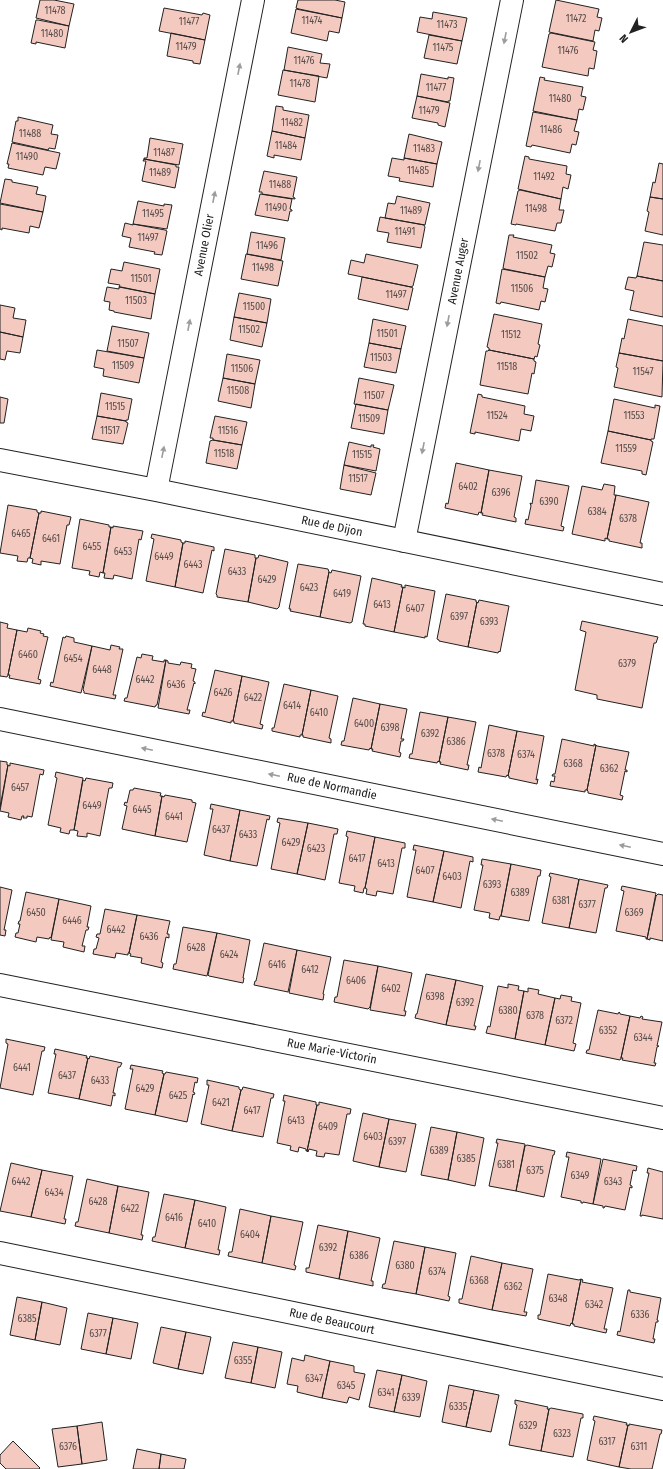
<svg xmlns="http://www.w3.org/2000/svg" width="663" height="1469" font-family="'Fira Sans Condensed',sans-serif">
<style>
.building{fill:#f3c9c0;stroke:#222}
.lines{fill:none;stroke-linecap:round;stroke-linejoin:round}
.minor-casing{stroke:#222;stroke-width:24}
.minor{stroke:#fff;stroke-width:22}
.oneway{fill:#9c9c9c}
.labels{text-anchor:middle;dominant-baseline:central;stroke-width:3;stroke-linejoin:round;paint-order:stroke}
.number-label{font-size:10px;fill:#564c4a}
.street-label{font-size:12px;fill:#222;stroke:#fff}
</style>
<rect width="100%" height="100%" fill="#fff"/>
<path class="building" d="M40,0h14l20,4 -5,22 -33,-8z
M298,0h37l10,2 -3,16 -43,-9 -3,-1z
M556,0l43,9 -2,8 5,1 -3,13 -4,-1 -2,11 -44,-9z
M164,8l38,7 1,-2 7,2 -5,25 -46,-9z
M296,9l46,9 -3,15 -10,-2 -2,10 -36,-8z
M433,12l34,6 -5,23 -45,-9 3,-15 12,2z
M36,20h2l31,6 -4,22 -29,-6v2l-5,-1z
M171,33l34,7 -5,24 -7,-1v-2l-26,-5z
M551,33l44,9 -2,8 4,1 -3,18 -5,-1 -1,8 -46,-9 7,-33z
M429,35l33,6 -5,23 -33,-6z
M288,47l34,7 -2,9 10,1 -3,14 -43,-8z
M283,70l36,6 -4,26 -37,-7z
M421,74l27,5v-2l6,1 -4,23h-2v1l-31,-6z
M540,77l5,1 -1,2 39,7 -2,9 5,1 -3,13 -4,-1 -2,11 -44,-9z
M417,96l33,7 -5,24 -7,-2v-2l-26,-5z
M276,106l7,1v3l26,5 -4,23 -33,-7z
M533,112l44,8 -3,11 5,1 -3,13 -4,-1 -2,9 -38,-8 -1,2 -5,-1z
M18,117l35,8 -2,9 7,1 -3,14 -6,-1 -1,2 -36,-8 4,-21h2z
M272,131l33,7 -4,22 -27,-5v3l-7,-2z
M409,134l33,8 -5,22 -33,-6z
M150,138l33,6 -4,21 -35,-6v-1h3z
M12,143l48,10 -4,16 -11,-2 -2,8 -35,-7 1,-4h-2z
M525,156l4,1v2l38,7 -1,8 5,1 -3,14 -5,-2 -2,12 -43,-10z
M392,158l12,2v-2l33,6 -4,23 -34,-6 1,-3 -12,-2z
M144,159l32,6v2h3l-4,21 -33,-7 4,-20h-3z
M659,163l4,1v35l-13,-2 3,-15 2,1z
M264,171l33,6 -4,20 2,1v1l-33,-5v-2h-3z
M5,179l7,1v2l26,5 -2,7 10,2 -3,16 -43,-9z
M520,190l41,9 -2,11h5l-3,13h-4l-2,8 -39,-7v1l-5,-1 7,-33z
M260,194l32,5 -2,10 2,1v1h-2l-2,10 -33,-6z
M397,196l33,7 -5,22 -40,-7 3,-15 7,1z
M650,197l13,2v36l-18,-4 4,-19 -2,-1z
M138,201l26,5v-2l8,1 -5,24 -34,-5z
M0,204l43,8 -4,16 -9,-2 -1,7 -27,-5v2l-2,-1z
M380,217l44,8 1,2 -4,21 -34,-6 2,-9 -12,-2z
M125,223l8,2v-1l32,6 2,1 -5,24 -8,-1 1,-2 -26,-5 2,-9 -9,-2z
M251,232l34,6 -4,22 -34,-6z
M509,235h5l-1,2 39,8 -2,8 5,1 -3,13 -4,-1 -3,11 -40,-8 -2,-1z
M644,242l19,3v36l-26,-5z
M246,254l37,7 -5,25 -37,-7z
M366,254l52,11 -5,21 -2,1 -63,-13 3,-14 13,3z
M124,262l36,7 -5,25 -34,-7h-2l1,-2 -12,-2 3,-14 11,2z
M502,269l43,8 -2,11 5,1 -3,13 -4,-1 -2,9 -38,-8 -1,2 -4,-1z
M637,276l26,5v36l-33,-7 4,-19 -9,-2 3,-12 8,1z
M362,277l49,10 2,1 -5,22 -50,-11z
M107,287l12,2v-2l36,7 -4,25 -37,-7v-1l-5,-1 1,-8 -6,-1z
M239,293l32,6 -4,24 -33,-6z
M0,305l15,3 -2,10 13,2 -3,17 -23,-5z
M494,314l48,10 -4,20 2,1 -3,12 -2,-1 -1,3 -45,-9v-2l-2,-1z
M234,317l33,6 -5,24 -32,-7z
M373,319l33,7 -5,23 -32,-6z
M628,319l35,7v35l-44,-8 3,-15 2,1z
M112,326l37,7 -5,25 -37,-7z
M0,332l23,5 -3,16 -13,-2 -2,9 -5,-1z
M369,343l32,6 -5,24 -32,-6z
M97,350l47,8 -5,25 -36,-7 1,-7 -10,-2z
M489,350l45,9v2l2,1 -2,12 -2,-1 -4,21 -48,-9 6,-34h2z
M619,353l44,8 -1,36 -48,-10 4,-19 -2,-1z
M227,354l33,6 -5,24 -32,-6z
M223,378l32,6 -4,24 -33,-7z
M359,378l35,7 -6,25 -34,-6z
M101,393l31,6 -4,21h-2v1l-29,-5z
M478,394l4,1v2l43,9 -1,8 10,2 -3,15 -10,-2 -2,12 -44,-9v2l-5,-1z
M0,397l8,2 -4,24h-4z
M614,399l41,9v-3l5,1 -6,33h-3v1l-43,-9z
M356,404l32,6 -4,24 -33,-6z
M97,416l29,5v1l2,1 -5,21 -31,-5z
M215,416l32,6 -5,23 -29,-5v-2h-3z
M608,431l43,9v1l2,1 -7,33 -4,-1v-3l-41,-8z
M213,440l29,5 -5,24 -31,-6 4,-22z
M349,442l22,5v-2h3l-1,2 7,2 -4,22 -32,-6z
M456,463l33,7 -8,43 -2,-1 -1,3 -33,-7 1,-5 2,1z
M344,465l32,8 -5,22 -31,-6z
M489,470l33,6 -8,41 2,1v4l-34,-7 1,-2h-2z
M536,480l33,6 -8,40 3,1 -1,4 -38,-7 1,-5 2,1 3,-14 -1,-3 2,1z
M604,484l11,2 -1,9h2l-9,44 -2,-1v3l-33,-7 10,-48 20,4z
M616,495l33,7 -9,41h2v5l-33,-7v-2h-2z
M8,505l29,5v2l2,1 -9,45h-2l-1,4 -10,-1 1,-5 -18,-3z
M41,511l30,6 -2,8h-2l-7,39 -19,-3v4l-9,-2 1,-4 -3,-1 9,-45h2z
M80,519l29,6v2h2l-8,46 -3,-1 -1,5 -10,-2 1,-4 -18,-3z
M113,526l30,5 -2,9 -2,-1 -7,40 -18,-4 -1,4 -9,-1 1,-5h-2l8,-46 2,1z
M152,534l29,6v2l2,1 -8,44 -29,-6 8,-42 -3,-1z
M185,541l29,6v4l-2,-1 -9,43 -28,-6 8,-44h2z
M225,549l30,6v3h1l-8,44 -31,-5v-2l-1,-1z
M259,555l29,7 -9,45 -2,2 -29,-7 8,-44h2z
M298,564l30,5 1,3 -9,45 -30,-6 1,-2h-2z
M332,570l29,6 -9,46 -2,1 -30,-6 9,-45 2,1z
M372,578l30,7 -1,2h2l-9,45 -29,-6v-2h-2z
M405,585l30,6 -8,46 -2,-1v2l-31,-6 9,-45 2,1z
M446,594l30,6v2h1l-9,45 -29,-6v-1l-2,-1z
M479,600l30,6 -9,46 -1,-1 -1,2 -30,-6 9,-45 1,1z
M582,621l76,16 -2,6h-2l-12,65 -45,-9v-4l-22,-5 11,-58 -6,-2z
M0,622l8,2 -1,4 10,2 -9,45 -1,2 -7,-1z
M28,628l13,3 -1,2 4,1 -1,2 5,1 -10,42 3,1 -1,4 -31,-6 1,-3h-2l9,-45 10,2z
M66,636l8,2v4l18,4 -11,47 -31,-7 1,-4 2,1 10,-46 2,1z
M111,645l9,2 -1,2h4l-10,46h3l-1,4 -31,-6v-2l-1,-1 9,-44 18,4z
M142,654l11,2 -1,4 12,2v-2h2l-9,45h-1l-1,2 -31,-6 1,-3h2l10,-41 4,1z
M166,660l2,1v2l12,2 1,-3 11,2 -1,4 5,1 -3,12 2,1v2l-1,-1 -7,27h3l-1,4 -31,-6z
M215,670l27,6 -9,45h-2v2l-29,-7 1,-4 2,1z
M242,676l27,6 -9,42 3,1 -1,4 -28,-6v-2h-1z
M284,684l27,6 -9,45h-2v2l-28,-6v-3h2z
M311,690l27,6 -9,42 2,1v4l-28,-6v-2h-1z
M353,698l27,6 -9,45 -1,-1 -1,2 -28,-5 1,-4h2z
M380,704l27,5 -6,30h3l-1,2h-2l-2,11 2,1 -1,4 -28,-6 1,-2h-2z
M420,712l28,5 -9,45 -1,-1 -1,2 -28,-5 1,-4h2z
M448,717l28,5 -9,43h2l-1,5 -28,-6 1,-2h-2z
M489,725l28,6 -9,45 -1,-1 -1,2 -28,-5 1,-5 2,1z
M517,731l27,5 -8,44 2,-1 -1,5 -28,-6v-2h-1z
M562,739l32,7v-2l2,1 -9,45h-2v2l-35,-6 1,-5 3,1 1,-6h-3l1,-2h2z
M596,745l1,1 32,6 -4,18h2v2l-2,-1 -5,24 3,1 -1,4 -34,-7v-2l-1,-1z
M0,761l7,1v3h1l-8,42z
M10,763l34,7 -1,5 -3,-1 -8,43 -5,-1v2h-4l1,-2h-2l-1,4 -13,-3 1,-4 -9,-2 8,-46 2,1z
M56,772l27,6 -9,52h-4l-1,4 -9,-2 1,-4 -13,-3 9,-47 -2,-1z
M86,778l27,5 -1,5h-3l-9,48 -13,-3v4l-10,-1 1,-5 -4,-1 9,-50 2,1z
M134,788l27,5 -1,3h2l-7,40 -33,-7 5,-23 -3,-1 1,-3 2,1 3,-13h3z
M165,795l27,5v2l4,1 -9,39 -32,-6 7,-40 2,1z
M211,804l29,6 -10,51 -26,-6 9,-46h-3z
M240,810l30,6 -1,4 -2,-1 -10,47 -27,-5z
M278,818l30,5 -11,51 -26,-5 9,-46 -3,-1z
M308,823l30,6 -1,5h-3l-9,46 -28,-6z
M347,831l28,6 -10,51h-1l-1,5 -9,-2 1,-5 -16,-3 9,-46 -2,-1z
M375,837l30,6v5h-3l-9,46 -16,-3 -1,5 -10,-2 1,-5 -2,-1z
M414,845l30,6 -11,51 -26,-5 9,-47h-3z
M444,851l29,6v5l-3,-1 -9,47 -28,-6z
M482,859l29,5 -10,52h-1l-1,4 -10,-2 1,-5 -16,-3 9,-45h-2z
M511,864l30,6 -1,6h-2l-9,45 -28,-5z
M550,873l28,6 1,1 -10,48 -27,-5 9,-46 -2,-1z
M579,879l29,6 -1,3h-2l-9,45 -27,-5z
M622,886l34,7 -9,46h-1v-2l-30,-6 8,-40 -3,-1z
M0,887l12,3 -8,40h2l-1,6 -5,-1z
M26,892l33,7 -8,39 -1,-1 -1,2 -12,-2 -1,5 -21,-5 1,-4h2l2,-9h-2l1,-3h1z
M658,894l5,1v46l-13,-3v2l-3,-1 9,-43z
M59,899l32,7 -4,21h2l-1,3h-2l-4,16h3l-1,6 -21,-5 1,-5 -13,-2z
M105,909l32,6 -8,38h-1v2l-12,-2 -1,5 -22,-4 1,-5h2l3,-11 -3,-1 1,-3h3z
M137,915l33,6 -3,13h2v4l-3,-1 -5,25 2,1 -1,5 -21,-5 1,-5 -12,-2 1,-2 -2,-1z
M183,927l34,6 -10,43 -34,-7 1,-5h2z
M217,933l33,7 -7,38h1l-1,5 -34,-7 -1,-1z
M264,943l33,7 -9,42 -34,-7 1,-4h1z
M297,950l34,7 -8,37h1l-1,6 -34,-7z
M344,960l34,6 -8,41 -2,2 -34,-7 1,-5h2z
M378,966l34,7 -8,38h2l-1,5 -35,-6z
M426,974l30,6 -10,45 -31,-7 1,-4h1z
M456,980l27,6 -9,40h2l-1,4 -29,-5z
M508,984l11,2 -1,4 6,1 -9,48 -29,-6 2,-7 2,1 8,-41 10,2z
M528,988l11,2 -1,4 17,4 -10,47 -30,-6 9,-48 4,1z
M561,995l11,2 -1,4 10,2 -8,40 3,1 -2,7 -29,-6 10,-47 5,1z
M598,1010l20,4 1,-2 1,1v1l10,2 -9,42 -1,2 -34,-7 1,-3h2z
M630,1016l10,2 1,-2 2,1 -1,2 20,3 -5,24h2l-2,1 -3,16h2l-1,3 -33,-6 1,-2h-2z
M6,1039l39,8 -1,4h-2l-9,44 -33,-7 8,-44 -2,-1z
M55,1049l32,7 -1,2h2l-9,41 -31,-6 8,-39h-2z
M90,1056l32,7 -2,4h-2l-5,26h2v3l-2,-1 -2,11 -32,-7 9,-41 1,1z
M131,1065l32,6 -1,2 2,1 -9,41 -30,-6 8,-40h-3z
M166,1072l32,6 -1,5 -2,-1 -2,10 2,1 -1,2 -1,-1 -6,28 -32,-7 9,-41h1z
M207,1080l32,7v2l2,1 -9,41 -31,-7 8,-39h-2z
M243,1087l31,7 -1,4h-2l-8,39 -31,-6 9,-41h1z
M284,1095l32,7v3h1l-10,46h-1v-2l-7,-2 -1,5 -8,-2 1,-4 -14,-3 8,-42h-2z
M319,1102l32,7 -1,5h-3l-8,41 -14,-2 -1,4 -8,-1 1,-5 -8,-2 -1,3 -1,-1 10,-46h2z
M363,1113l26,6 -10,48 -26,-6z
M389,1119l27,5 -10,48 -27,-5z
M431,1127l26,5 -9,48 -27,-5z
M457,1132l27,6 -9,48 -27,-6z
M497,1139l28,5 -9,47 -27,-5 9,-43h-2z
M527,1145l28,6 -1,4h-1l-9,42 -28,-6 9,-45z
M567,1152l34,7 -8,45 -10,-2v1h-2v-2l-20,-4 8,-40h-3z
M603,1159l34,7 -1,5 -3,-1 -3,15 2,1v2l-2,-1 -5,23 -20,-4 -1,2h-1v-2l-10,-2z
M11,1163l31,7 -11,47 -31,-6z
M648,1168l15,4v47l-21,-4v1h-2l9,-43h-2z
M42,1170l31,6 -9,43h2l-1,5 -34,-7z
M87,1179l31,7 -9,47 -34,-7 1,-4h2z
M118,1186l31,6 -8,43h2l-1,5 -33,-7z
M164,1194l31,6 -10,48 -33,-7 1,-4h2z
M195,1200l31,7 -8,43h2l-1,5 -34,-7z
M240,1209l31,7 -9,47 -34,-7 1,-4h3z
M271,1216l32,6 -9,43 2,1 -1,4 -33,-7z
M318,1225l30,6 -9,48 -33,-7v-4h3z
M348,1231l32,7 -9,43h2v5l-34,-7z
M394,1241l31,6 -9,47 -34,-6 1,-4h2z
M425,1247l31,6 -8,43 2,1 -1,4 -33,-7z
M471,1256l31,7 -10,47 -33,-7v-4h3z
M502,1263l31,6 -9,43h3l-1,4 -34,-6z
M548,1274l31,6 2,-1 -9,45 -1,-1 -1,3 -32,-7v-4h2z
M581,1279l2,1 -1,2 31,6 -9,41h3l-1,4 -32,-7v-2h-2z
M628,1290h2v2l31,6 -4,22h1v2h-2l-3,17h2l-1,4 -37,-8 1,-4 2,1z
M17,1297l25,5 -7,38 -25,-5z
M42,1302l25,6 -7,37 -25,-5z
M88,1313l25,5 -7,36 -25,-5z
M113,1318l25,5 -7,36 -25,-5z
M161,1327l25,5 -8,37 -25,-6z
M186,1332l25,5 -8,37 -25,-5z
M233,1342l25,5 -7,36 -26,-5z
M258,1347l24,5 -7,36 -24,-5z
M305,1355l25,6 -8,37 -25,-6 1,-6 -11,-2 5,-26 12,3z
M330,1361l24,5v6l11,2 -6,26 -10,-3 -2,6 -25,-5z
M377,1370l25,5 -8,37 -25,-5z
M402,1375l25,6 -7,36 -26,-5z
M449,1385l25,5 -8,37 -24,-5z
M474,1390l25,5 -8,37 -25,-5z
M515,1400l33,7 -1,2h2l-8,42 -32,-6 8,-40 -2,-1z
M551,1408l32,6v4h-2l-8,39 -32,-6 8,-42z
M594,1416l33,7 -1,2h2l-9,42 -32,-7 8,-39 -2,-1z
M102,1422l5,38 -25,4 -5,-38z
M629,1424l33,6 -1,4h-1l-8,35h-21l-12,-2 9,-42 1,1z
M77,1426l5,38 -24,3 -6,-38z
M13,1441l27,27 -1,1h-33l-6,-6v-8z
M137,1449l24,5 -2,15h-26z
M161,1454l25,5 -2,10h-25z"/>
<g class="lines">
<defs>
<path id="minor" d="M0,460l156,30 507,104
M156,490l97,-490
M404,541l108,-541
M0,719l663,135
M0,985l663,133
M0,1253l663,136"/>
</defs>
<use href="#minor" class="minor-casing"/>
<use href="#minor" class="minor"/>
</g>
<defs><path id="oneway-solid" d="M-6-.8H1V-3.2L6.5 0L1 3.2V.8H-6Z"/></defs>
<g class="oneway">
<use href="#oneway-solid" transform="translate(505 38) rotate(101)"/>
<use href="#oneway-solid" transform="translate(239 69) rotate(-79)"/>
<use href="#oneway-solid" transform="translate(479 166) rotate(101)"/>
<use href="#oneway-solid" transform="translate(214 197) rotate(-79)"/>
<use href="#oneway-solid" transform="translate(448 321) rotate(101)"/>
<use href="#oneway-solid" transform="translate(189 325) rotate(-79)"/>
<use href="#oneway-solid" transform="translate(423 448) rotate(101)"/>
<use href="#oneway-solid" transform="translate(163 452) rotate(-79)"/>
<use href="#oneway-solid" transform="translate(147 749) rotate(-168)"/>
<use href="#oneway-solid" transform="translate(274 775) rotate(-168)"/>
<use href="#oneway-solid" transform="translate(497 820) rotate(-168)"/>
<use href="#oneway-solid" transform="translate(625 846) rotate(-168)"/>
</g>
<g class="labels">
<g class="number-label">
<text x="55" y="11">11478</text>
<text x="576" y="19">11472</text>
<text x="312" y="21">11474</text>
<text x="189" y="22">11477</text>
<text x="447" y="25">11473</text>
<text x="52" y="34">11480</text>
<text x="186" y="47">11479</text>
<text x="443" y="48">11475</text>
<text x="568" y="51">11476</text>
<text x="304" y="61">11476</text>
<text x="300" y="84">11478</text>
<text x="436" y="88">11477</text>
<text x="560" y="99">11480</text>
<text x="429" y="111">11479</text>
<text x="292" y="123">11482</text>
<text x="551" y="130">11486</text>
<text x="30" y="134">11488</text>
<text x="286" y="146">11484</text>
<text x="424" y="149">11483</text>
<text x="164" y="153">11487</text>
<text x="27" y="157">11490</text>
<text x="418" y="171">11485</text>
<text x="160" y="173">11489</text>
<text x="544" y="177">11492</text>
<text x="280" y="185">11488</text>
<text x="276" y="208">11490</text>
<text x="536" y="209">11498</text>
<text x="411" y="211">11489</text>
<text x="153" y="214">11495</text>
<text x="405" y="232">11491</text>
<text x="148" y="238">11497</text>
<text x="267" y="246">11496</text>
<text x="527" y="256">11502</text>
<text x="263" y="268">11498</text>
<text x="141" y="279">11501</text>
<text x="522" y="289">11506</text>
<text x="396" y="295">11497</text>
<text x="136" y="301">11503</text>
<text x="254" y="307">11500</text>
<text x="249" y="330">11502</text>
<text x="387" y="334">11501</text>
<text x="511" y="335">11512</text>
<text x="128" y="344">11507</text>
<text x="381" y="358">11503</text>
<text x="123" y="366">11509</text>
<text x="507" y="367">11518</text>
<text x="242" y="369">11506</text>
<text x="643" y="372">11547</text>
<text x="238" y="391">11508</text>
<text x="374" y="396">11507</text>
<text x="115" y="407">11515</text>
<text x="497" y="416">11524</text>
<text x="634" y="416">11553</text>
<text x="369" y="419">11509</text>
<text x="110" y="431">11517</text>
<text x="228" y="431">11516</text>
<text x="626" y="449">11559</text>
<text x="224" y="454">11518</text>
<text x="362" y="455">11515</text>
<text x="358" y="479">11517</text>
<text x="468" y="487">6402</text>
<text x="501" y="493">6396</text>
<text x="549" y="502">6390</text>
<text x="597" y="512">6384</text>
<text x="628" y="519">6378</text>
<text x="21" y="534">6465</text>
<text x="51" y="539">6461</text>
<text x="92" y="547">6455</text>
<text x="123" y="552">6453</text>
<text x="164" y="557">6449</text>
<text x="193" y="565">6443</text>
<text x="237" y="572">6433</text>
<text x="267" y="580">6429</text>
<text x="309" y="588">6423</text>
<text x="342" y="594">6419</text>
<text x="382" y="605">6413</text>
<text x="415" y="609">6407</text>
<text x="459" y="617">6397</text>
<text x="489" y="622">6393</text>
<text x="28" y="655">6460</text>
<text x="73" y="659">6454</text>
<text x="627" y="664">6379</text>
<text x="102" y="670">6448</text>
<text x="145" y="680">6442</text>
<text x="176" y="685">6436</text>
<text x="223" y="693">6426</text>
<text x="253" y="698">6422</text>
<text x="292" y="706">6414</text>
<text x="319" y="713">6410</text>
<text x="364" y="724">6400</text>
<text x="390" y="728">6398</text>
<text x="430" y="734">6392</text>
<text x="456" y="742">6386</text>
<text x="496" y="754">6378</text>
<text x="526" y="755">6374</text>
<text x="573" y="764">6368</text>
<text x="609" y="769">6362</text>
<text x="20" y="788">6457</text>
<text x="92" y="806">6449</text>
<text x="142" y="810">6445</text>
<text x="174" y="817">6441</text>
<text x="221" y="830">6437</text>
<text x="248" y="835">6433</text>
<text x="291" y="843">6429</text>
<text x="316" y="849">6423</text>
<text x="357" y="859">6417</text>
<text x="386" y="864">6413</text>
<text x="425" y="871">6407</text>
<text x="452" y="877">6403</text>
<text x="492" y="885">6393</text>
<text x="520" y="893">6389</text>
<text x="561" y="901">6381</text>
<text x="587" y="905">6377</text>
<text x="36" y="913">6450</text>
<text x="634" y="913">6369</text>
<text x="72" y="921">6446</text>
<text x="116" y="930">6442</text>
<text x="149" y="937">6436</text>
<text x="196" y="948">6428</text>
<text x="229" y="955">6424</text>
<text x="277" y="965">6416</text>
<text x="310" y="970">6412</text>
<text x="356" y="981">6406</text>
<text x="391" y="989">6402</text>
<text x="435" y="997">6398</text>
<text x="465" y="1003">6392</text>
<text x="508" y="1011">6380</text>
<text x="535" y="1016">6378</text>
<text x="564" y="1021">6372</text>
<text x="608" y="1031">6352</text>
<text x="643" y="1038">6344</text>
<text x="22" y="1068">6441</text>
<text x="67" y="1076">6437</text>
<text x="100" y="1081">6433</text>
<text x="145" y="1089">6429</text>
<text x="178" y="1096">6425</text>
<text x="221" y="1103">6421</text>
<text x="252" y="1111">6417</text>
<text x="296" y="1121">6413</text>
<text x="328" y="1127">6409</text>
<text x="373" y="1137">6403</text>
<text x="397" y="1142">6397</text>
<text x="439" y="1151">6389</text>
<text x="466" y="1159">6385</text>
<text x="506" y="1165">6381</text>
<text x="535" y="1171">6375</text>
<text x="580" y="1176">6349</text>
<text x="21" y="1182">6442</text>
<text x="613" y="1182">6343</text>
<text x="54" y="1193">6434</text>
<text x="98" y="1202">6428</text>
<text x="130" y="1209">6422</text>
<text x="174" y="1218">6416</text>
<text x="207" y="1224">6410</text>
<text x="250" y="1235">6404</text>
<text x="328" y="1248">6392</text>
<text x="359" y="1256">6386</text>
<text x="405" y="1266">6380</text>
<text x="437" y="1272">6374</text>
<text x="479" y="1281">6368</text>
<text x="513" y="1287">6362</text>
<text x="558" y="1299">6348</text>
<text x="594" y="1305">6342</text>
<text x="640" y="1315">6336</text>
<text x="27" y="1319">6385</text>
<text x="98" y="1334">6377</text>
<text x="243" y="1361">6355</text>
<text x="314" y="1379">6347</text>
<text x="346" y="1386">6345</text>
<text x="386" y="1393">6341</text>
<text x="411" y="1398">6339</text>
<text x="458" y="1407">6335</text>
<text x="528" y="1426">6329</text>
<text x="562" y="1434">6323</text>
<text x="607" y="1442">6317</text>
<text x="68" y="1447">6376</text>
<text x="639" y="1447">6311</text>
</g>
<g class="street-label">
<text transform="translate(204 245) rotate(-79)">Avenue Olier</text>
<text transform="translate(458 271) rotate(-79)">Avenue Auger</text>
<text transform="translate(332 526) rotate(12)">Rue de Dijon</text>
<text transform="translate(332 786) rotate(12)">Rue de Normandie</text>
<text transform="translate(332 1051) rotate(11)">Rue Marie-Victorin</text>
<text transform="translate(332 1321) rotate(12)">Rue de Beaucourt</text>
</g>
</g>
<g transform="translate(631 32) rotate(228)" stroke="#ffffff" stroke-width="3" paint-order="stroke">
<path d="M0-3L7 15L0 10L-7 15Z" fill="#222222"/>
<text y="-6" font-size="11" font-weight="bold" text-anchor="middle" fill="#222222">N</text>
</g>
</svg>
